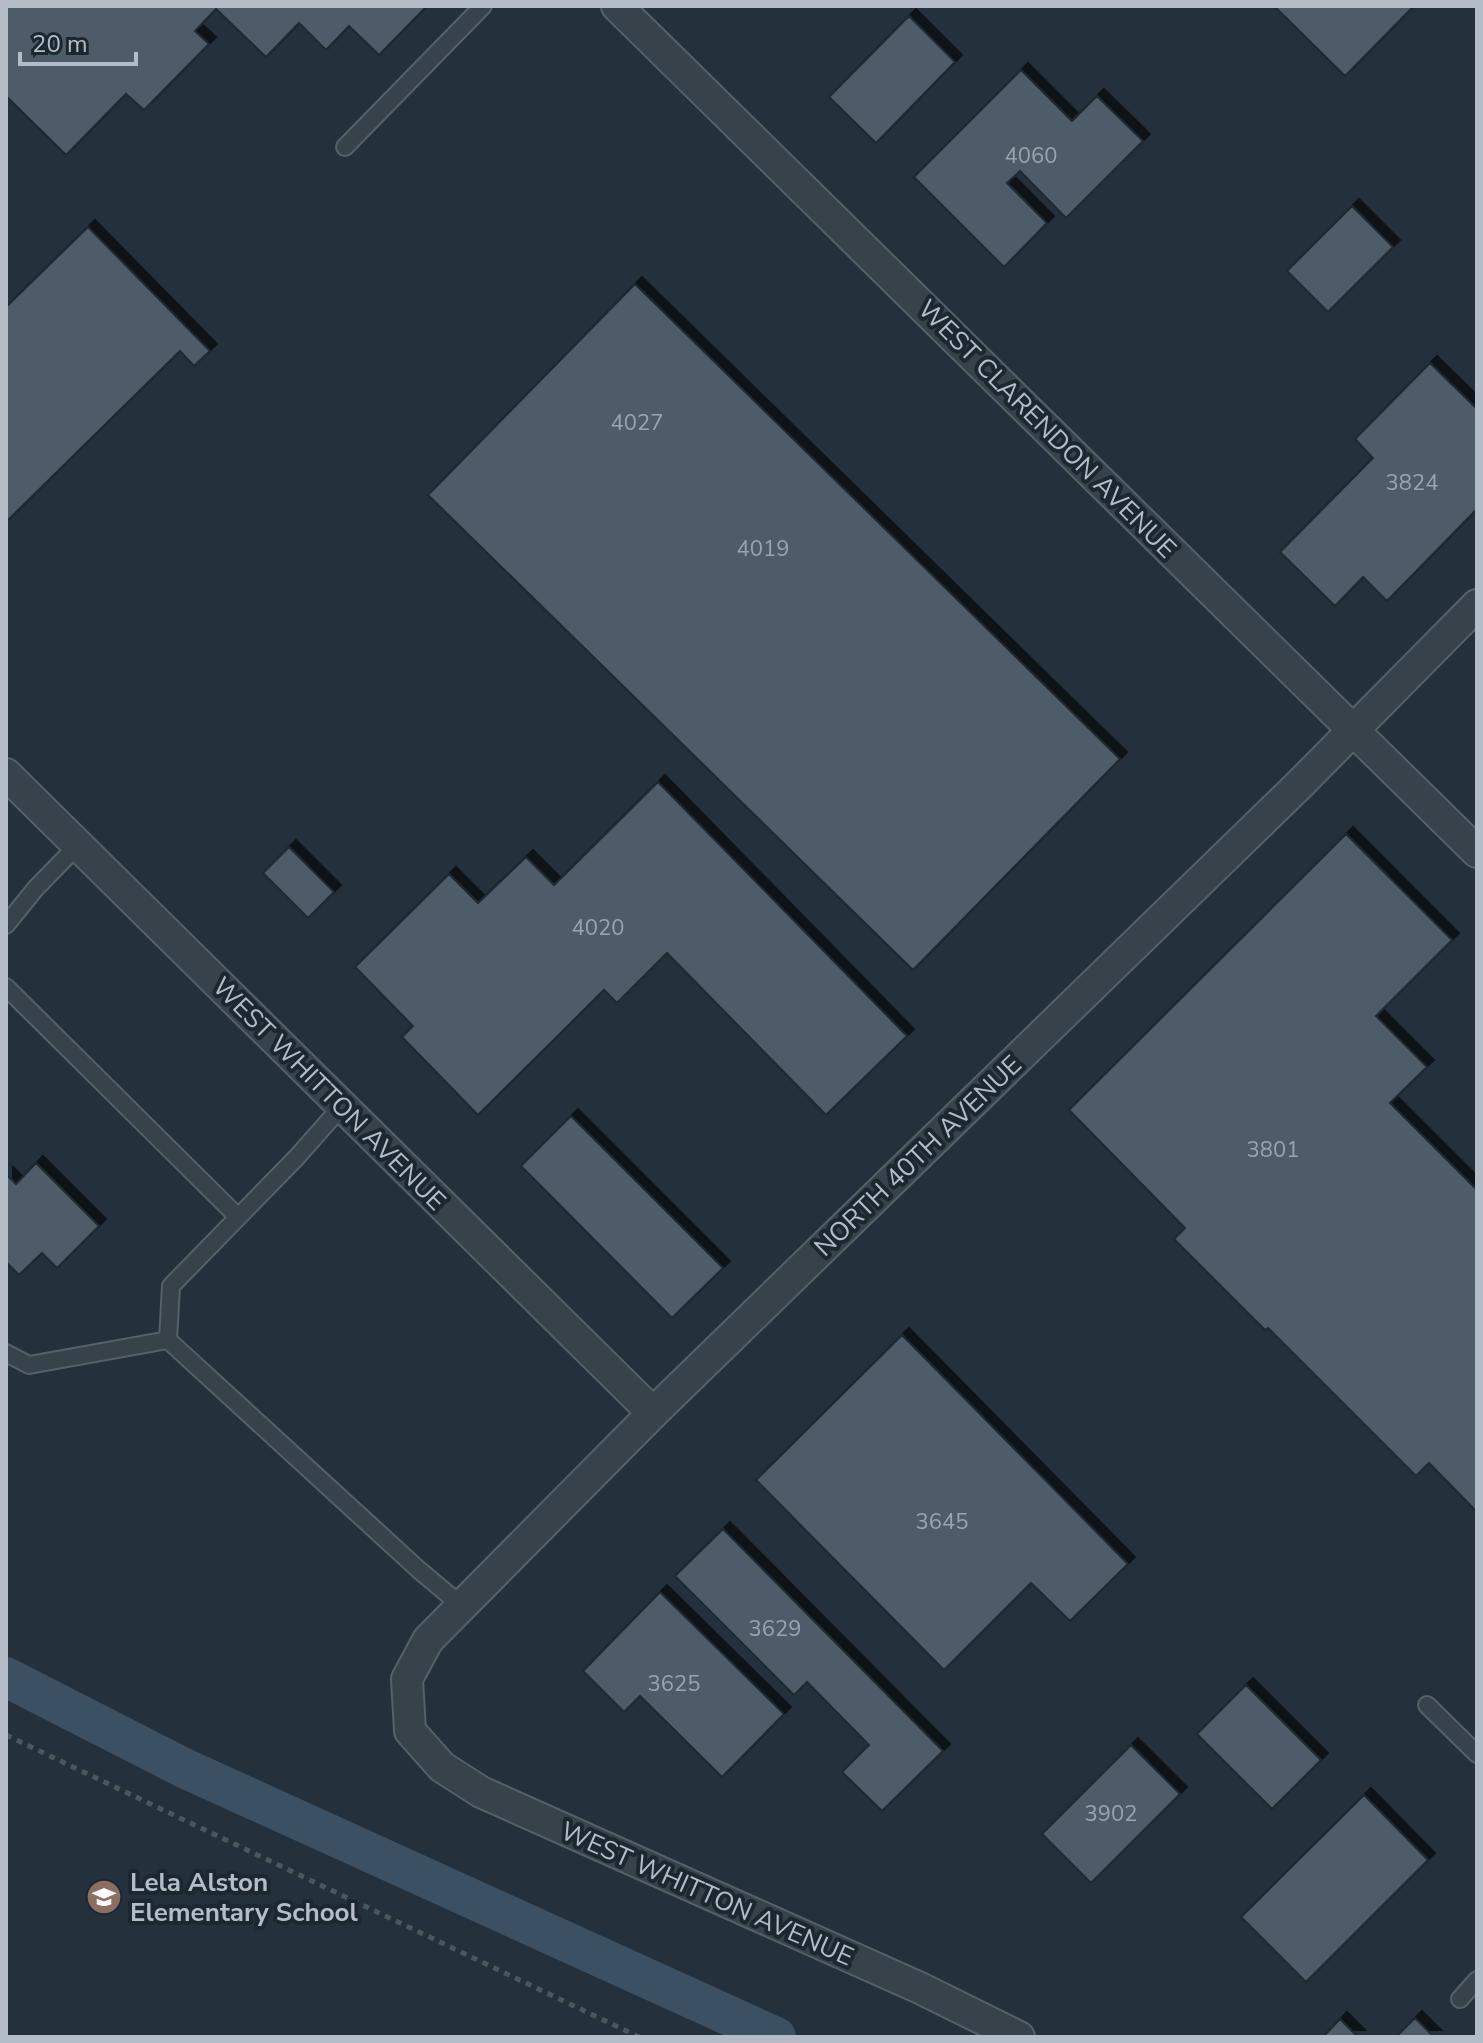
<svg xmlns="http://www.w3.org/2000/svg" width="1483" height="2043" font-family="'Nunito Sans',sans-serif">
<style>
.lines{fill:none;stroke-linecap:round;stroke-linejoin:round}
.canal{stroke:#3b5063;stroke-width:40}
.building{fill:#4e5b67;stroke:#1f2932;stroke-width:2;filter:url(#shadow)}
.lane-casing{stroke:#566069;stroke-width:20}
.street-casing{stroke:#566069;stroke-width:34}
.path{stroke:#465a5b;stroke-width:5;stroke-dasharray:6 6;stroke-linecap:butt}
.lane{stroke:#38424b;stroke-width:16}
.street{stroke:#38424b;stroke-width:30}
.labels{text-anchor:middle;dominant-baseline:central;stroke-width:8;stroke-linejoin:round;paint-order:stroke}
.number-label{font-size:22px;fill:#9aa4af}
.street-label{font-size:26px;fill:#b4bdc7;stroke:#1d2730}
.poi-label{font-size:26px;font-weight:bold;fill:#b4bdc7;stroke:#1d2730;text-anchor:start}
</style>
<defs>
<filter id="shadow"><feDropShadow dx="7" dy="-7" stdDeviation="0" flood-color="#0009"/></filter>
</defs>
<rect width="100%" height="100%" fill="#24303b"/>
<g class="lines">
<path class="canal" d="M6,1677l178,91 592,269"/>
</g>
<path class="building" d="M6,6h421l-48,49 -30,-29 -23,24 -27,-27 -33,34 -50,-48 -21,22 14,13 -65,66 -18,-16 -60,61 -60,-59z
M1274,6h140l-69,70z
M909,16l46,46 -79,81 -47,-46z
M1021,70l51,51 25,-25 46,45 -77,77 -46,-47 -13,12 40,40 -43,44 -90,-90z
M1352,206l41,41 -65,65 -41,-41z
M88,227l122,124 -16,15 -14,-15 -174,171v-215z
M635,284l485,475 -207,211 -485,-475z
M1430,363l47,46v100l-90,92 -24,-24 -28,29 -55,-54 93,-94 -18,-19z
M658,782l249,254 -81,79 -159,-162 -50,50 -13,-13 -126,125 -76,-78 11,-11 -58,-59 94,-93 29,29 48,-46 28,28z
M1346,834l106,106 -76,76 51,51 -37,36 87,87v322l-48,-49 -13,13 -148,-148 -3,2 -91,-91 11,-11 -116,-118z
M289,847l45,45 -26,26 -45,-45z
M571,1116l152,152 -51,50 -151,-152z
M36,1163l63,63 -42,42 -15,-15 -23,22 -13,-13v-88l10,10z
M902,1335l226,229 -58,57 -39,-38 -87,87 -188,-190z
M723,1529l220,222 -61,60 -40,-39 27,-27 -62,-63 -13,13 -119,-119z
M660,1592l124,122 -62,63 -82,-81 -16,16 -41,-41z
M1246,1685l75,75 -49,49 -75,-75z
M1131,1745l49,49 -89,89 -49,-49z
M1364,1795l64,65 -122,122 -65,-65z
M1415,2018l19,19h-38z
M1340,2019l18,18h-35z"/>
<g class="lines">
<defs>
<path id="lane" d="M345,147l138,-141
M6,925l30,-37 42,-43
M6,987l232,230
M342,1106l-45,51 -126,129 -3,54 251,230 43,36
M6,1353l23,12 139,-25
M1427,1705l50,49
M1460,1999l17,-19"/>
<path id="street" d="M617,6l860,846
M6,774l647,639
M1019,2037l-99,-49 -439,-196 -39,-25 -32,-36 -3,-52 21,-39 225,-227 646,-628 178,-180"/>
</defs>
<use href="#lane" class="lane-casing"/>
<use href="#street" class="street-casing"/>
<path class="path" d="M6,1735l633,302"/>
<use href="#lane" class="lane"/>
<use href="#street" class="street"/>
</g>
<defs>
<symbol id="school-disc" viewBox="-11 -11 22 22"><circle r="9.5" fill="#8d6e63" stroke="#1d2730"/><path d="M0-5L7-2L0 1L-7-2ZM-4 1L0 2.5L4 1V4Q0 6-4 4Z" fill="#fff"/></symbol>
</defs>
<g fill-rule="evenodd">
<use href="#school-disc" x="84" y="1877" width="40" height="40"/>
</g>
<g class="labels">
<g class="number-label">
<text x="1031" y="156">4060</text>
<text x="637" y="423">4027</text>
<text x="1412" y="483">3824</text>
<text x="763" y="549">4019</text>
<text x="598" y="928">4020</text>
<text x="1273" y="1150">3801</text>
<text x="942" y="1522">3645</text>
<text x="775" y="1629">3629</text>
<text x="674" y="1684">3625</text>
<text x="1111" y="1814">3902</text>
</g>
<g class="street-label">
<text transform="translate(1047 429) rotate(45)">WEST CLARENDON AVENUE</text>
<text transform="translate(329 1094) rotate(45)">WEST WHITTON AVENUE</text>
<text transform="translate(918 1156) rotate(-44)">NORTH 40TH AVENUE</text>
<text transform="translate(707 1894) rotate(24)">WEST WHITTON AVENUE</text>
</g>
<g class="poi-label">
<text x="130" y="1882">Lela Alston<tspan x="130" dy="30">Elementary School</tspan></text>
</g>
</g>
<rect width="1483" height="2043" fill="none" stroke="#b4bdc7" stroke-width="16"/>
<path d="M20 52v12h116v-12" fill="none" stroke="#b4bdc7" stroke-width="4"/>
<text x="32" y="52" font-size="24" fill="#b4bdc7" stroke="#1d2730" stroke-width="6" paint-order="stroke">20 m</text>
</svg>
